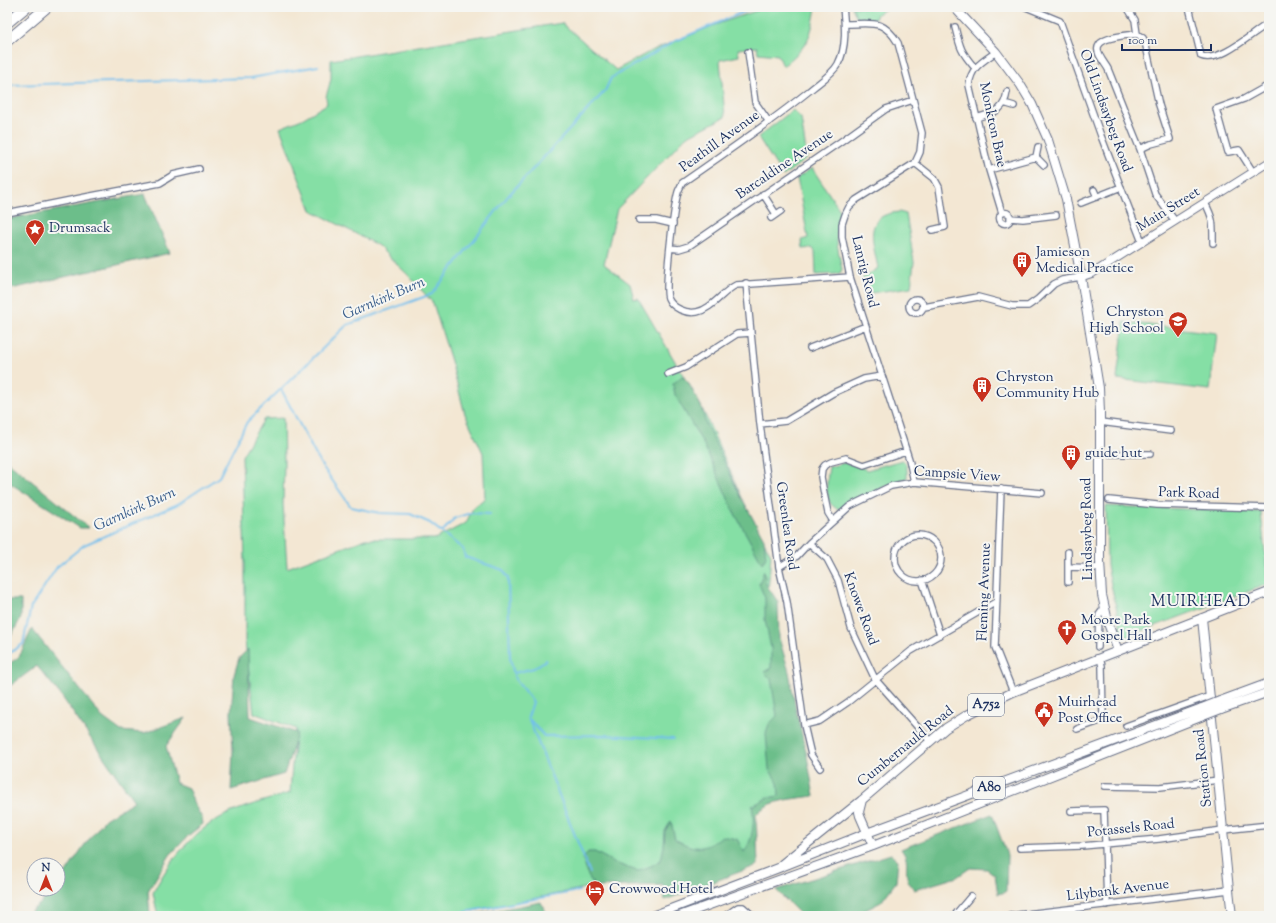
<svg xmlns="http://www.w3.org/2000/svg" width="1276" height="923" font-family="'Sorts Mill Goudy',serif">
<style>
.green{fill:#85dfa5;stroke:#508782}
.forest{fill:#6cbe8a;stroke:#447674}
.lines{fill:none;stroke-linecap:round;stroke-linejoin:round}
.stream{stroke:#72bfec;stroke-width:2}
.minor-casing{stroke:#676f87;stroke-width:8}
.tertiary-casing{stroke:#676f87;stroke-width:9}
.secondary-casing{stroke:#676f87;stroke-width:10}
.primary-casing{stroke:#676f87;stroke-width:10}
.motorway-casing{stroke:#676f87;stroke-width:12}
.minor{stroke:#fff;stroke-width:5.5}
.tertiary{stroke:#fff;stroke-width:7}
.secondary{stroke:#fff;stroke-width:8}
.primary{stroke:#fff;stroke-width:8}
.motorway{stroke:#fff;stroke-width:10}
.primary-bridge-casing{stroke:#676f87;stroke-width:10;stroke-linecap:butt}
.primary-bridge{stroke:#fff;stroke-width:8}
.labels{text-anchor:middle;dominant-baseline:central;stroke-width:4;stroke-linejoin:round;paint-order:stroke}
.shield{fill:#f6f6f2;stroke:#5d6b8a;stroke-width:1}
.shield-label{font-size:13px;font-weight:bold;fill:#1b2f5e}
.street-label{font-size:14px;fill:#1b2f5e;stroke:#f6f6f2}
.poi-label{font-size:14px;fill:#1b2f5e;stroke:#f6f6f2;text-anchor:start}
.water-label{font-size:15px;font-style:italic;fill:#355a89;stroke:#f6f6f2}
.quarter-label{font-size:16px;letter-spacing:1px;fill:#1b2f5e;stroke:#f6f6f2}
</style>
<rect width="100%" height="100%" fill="#f6f6f2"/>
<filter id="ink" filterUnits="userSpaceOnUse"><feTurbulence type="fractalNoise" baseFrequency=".025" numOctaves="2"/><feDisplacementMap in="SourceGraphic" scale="8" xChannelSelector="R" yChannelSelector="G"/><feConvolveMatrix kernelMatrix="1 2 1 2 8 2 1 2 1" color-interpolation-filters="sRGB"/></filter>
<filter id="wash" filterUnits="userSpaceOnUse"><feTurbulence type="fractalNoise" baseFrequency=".012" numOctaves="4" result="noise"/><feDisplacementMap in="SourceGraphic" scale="16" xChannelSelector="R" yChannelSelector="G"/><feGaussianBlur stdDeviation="0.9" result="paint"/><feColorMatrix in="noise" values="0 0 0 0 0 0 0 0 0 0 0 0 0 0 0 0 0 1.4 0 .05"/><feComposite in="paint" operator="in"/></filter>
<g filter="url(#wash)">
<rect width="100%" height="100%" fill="#f3e7d3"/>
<path class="green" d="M767,7h49c-5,31 -8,39 -33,59l-5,-11 -20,-2 -1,-6 -19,2 1,7 -19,4 5,57 -39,20 -69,72 -13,55 26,20 4,15 4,-1 63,108 42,94 28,55 -3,37 15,112v93l-27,11 -2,47 -156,29 -13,4 -136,28h-291l-5,-23c17,-34 43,-66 79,-81 19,-8 39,-13 58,-19l2,-27 4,-37 -42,-16 -9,-71v-78l-3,-108 22,-37 19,-1 1,45 -1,41 4,64 79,-29h69l31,-16 7,-15 12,-10 -2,-45 -18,-39 -14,-53 -18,-58 -25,-28 -31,-30 -66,-35 -31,-82 22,-9 25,-15 -1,-7 5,-18v-19l231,-37 54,47 35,-19 64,-26z
M852,7h37l-12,7 -2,5 -18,-1z
M793,110l8,8 6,40 -24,18 -25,-39z
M812,168l29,44c-8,20 -3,37 1,57l-1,3 -4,2 -21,1 -1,-24 -4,-3 -8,1 -1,-9 6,-2 -11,-60z
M899,212l7,2 8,48 -3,25 -40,6 -9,-14 16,-11c-5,-26 -16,-53 21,-56z
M1124,322l93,11 -7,57 -93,-11z
M902,460c6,3 5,12 5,18l-19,7 -46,24c-20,0 -15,-28 -13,-42l15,-4 11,2 12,5z
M1106,506l155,6 7,72 -145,54 -16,-72z"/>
<path class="forest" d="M145,194l25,59 -163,37v-71z
M682,376l6,6 13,24 4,16 34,71 25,46 2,19 -4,5 -28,-51 -30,-67 -29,-50 -2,-11z
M7,461l82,67h-9l-72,-46 -1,2z
M764,571l2,13 12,18 1,36 10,34 7,38 11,46 7,40c-19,3 -46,3 -58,19l2,50 -93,35 -2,-15 -68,2 -7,-11 -5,-17 5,-7h7l20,11 22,8 14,-5 10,-6 3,-14 1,-15 6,-10 4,18c20,12 30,11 47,-3l15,3 7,13c9,-12 11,-31 8,-46l15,-8 12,-2 -1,-13 -9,-14 -3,-35 3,-10 8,-8 -6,-37 -7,-7 7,-4v-20l-6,-28v-22l-6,-14z
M7,600h14v18l-14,25z
M32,629l70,88 19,14 23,2 42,-15 -20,28 10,37 12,5 6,16 8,14 1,6 -14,11 -19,20 -22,36 2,25h-118l-1,-5 10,-8 13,-14h4v-4l25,-38 22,-28 29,-18 -74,-107 -23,-28 -30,22v-23l12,-8z
M248,649l2,68 47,16 -5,18 -8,23 -53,16 2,-39 -2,-38 3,-38 5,-17z
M992,814l15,41 -1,37 -8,2 -3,-19 -8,-6 -17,-1 -13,9 -43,13c-2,-4 -7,-9 -7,-14 -2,-12 3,-15 -6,-27z
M891,854l7,6 -2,22 -15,20 -27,14h-52l-26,-26z
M541,902l6,14h-78z"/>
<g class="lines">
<path class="stream" d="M7,85l244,-7 67,-12
M281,389l39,74 31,44 29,6 30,1 20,9 33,26 2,8 38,13 5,8 2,80 5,21 18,23 -5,15 62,156
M442,532l13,-14 16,-5 19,1
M7,655l16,-11 8,-37 26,-40 27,-22 94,-41 41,-27 28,-55 100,-97 85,-31 76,-98 97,-105 6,-13 64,-37 80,-34
M514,673l20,-5 12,-8
M530,720l14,16 60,-1 69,4
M443,916l136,-25"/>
</g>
</g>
<g filter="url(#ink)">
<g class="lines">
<defs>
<path id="minor" d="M843,7c2,19 4,40 -5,57 -6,11 -20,19 -29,27 -41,33 -84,62 -127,92 -1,3 -3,6 -4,9 -4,14 -14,95 -10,106 4,10 18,16 29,14 15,-3 25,-20 39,-27l114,-8
M1026,7l34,14 41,115 41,106
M1127,7l8,13 2,14
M1189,7l12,49c19,8 52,-24 68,-33
M845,24c26,0 38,-6 53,19l24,90 -2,19 -5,11 -59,37 -7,7 -4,8 -3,9v13l8,40 59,182 5,23
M955,27c5,21 6,25 20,41
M748,52l7,50 14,20
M996,52c-14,10 -25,15 -27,33l20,85 13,43
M1004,103l10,3
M976,118c18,-6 28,-6 31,-26
M1140,149c-11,-26 -21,-53 -32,-80 -3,-6 -14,-17 -9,-24 4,-8 29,-10 38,-11l6,4 3,8 13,59 11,34 -19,5 -11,5 15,45 20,27
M1036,157l8,8
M915,163l19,15 5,9 6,40 -13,3
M989,170l47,-13 2,-10
M1253,172l-14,-22 -11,2 -12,-43 28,-10 25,-14
M1094,190l3,7
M763,194l13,20
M1081,203l40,-16
M1205,203c9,16 8,22 8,40
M999.5 218a5.5 5.5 0 1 1 11 0a5.5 5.5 0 1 1-11 0Z
M7,213l79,-16 74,-14 13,-8 26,-6
M771,218l10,-7
M1010,218l13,1 33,-4
M639,220h17l17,4
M670,248l9,1 10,-3 151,-104 46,-33 27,-9
M746,283l14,141 19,143 8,35 17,123 7,30 9,13
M909 306a7 7 0 1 1 14 0a7 7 0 1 1-14 0Z
M924,307l54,-10 34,9h16l10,-7 16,-15 8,-4 19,-3
M810,348l56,-22
M668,374l18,-7 51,-33 14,-1
M1100,422l71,9
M760,424l26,-3 47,-28 31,-14 18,-3
M1100,454h50
M1001,489l-6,158 18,45
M1109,500l48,5 112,3
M833,521l-5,-8 -4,-19 -3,-17 1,-8 3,-4 6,-3 15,-4 18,7 42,-14
M895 558a23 23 0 1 1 46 0a23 23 0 1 1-46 0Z
M809,543l18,16 11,21 13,48 24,51 55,62
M1068,552v30
M779,567l18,-11 12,-13 41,-37 41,-20 23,-4 128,11
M1068,567l32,1
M922,580l18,55
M1098,647l1,-32 6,-8
M804,725l16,-4 28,-19 63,-51 85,-49
M1126,726l84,-30
M1077,729l26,-9 -1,-54 -2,-8
M1105,786l55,1 59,-7
M1071,811l33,-1 3,95
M1020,848l62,-2 77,-7 64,-9 46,-5
M725,916l13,-9h5l10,9
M954,916l17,-20
M1010,916l219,-26"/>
<path id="tertiary" d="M1081,277l12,-4 176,-111"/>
<path id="secondary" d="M954,7l42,45 24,32 12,20 16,36 18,59 15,78 18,111 1,25v148l2,34 7,31 9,25"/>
<path id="primary" d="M1202,618l27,272 3,26
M1220,701l49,-18
M1221,709l48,-17
M862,800l-3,12 1,4 13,30
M782,864l80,-64 84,-72 21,-13 46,-23 256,-100
M652,916l124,-47 91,-36 335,-125
M679,916l194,-70 330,-130"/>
<path id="motorway" d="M7,23l19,-16
M7,41l40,-34"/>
</defs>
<use href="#minor" class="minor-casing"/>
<use href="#tertiary" class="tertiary-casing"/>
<use href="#secondary" class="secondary-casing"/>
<use href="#primary" class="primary-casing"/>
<use href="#motorway" class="motorway-casing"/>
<use href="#minor" class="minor"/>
<use href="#tertiary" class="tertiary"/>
<use href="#secondary" class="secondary"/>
<use href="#primary" class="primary"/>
<use href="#motorway" class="motorway"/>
<defs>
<path id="primary-bridge" d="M1202,708l18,-7
M1203,716l18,-7"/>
</defs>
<use href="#primary-bridge" class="primary-bridge-casing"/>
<use href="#primary-bridge" class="primary-bridge"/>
</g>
</g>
<defs>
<symbol id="sight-pin" viewBox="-11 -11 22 30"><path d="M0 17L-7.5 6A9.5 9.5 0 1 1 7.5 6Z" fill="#c8321e" stroke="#f6f6f2"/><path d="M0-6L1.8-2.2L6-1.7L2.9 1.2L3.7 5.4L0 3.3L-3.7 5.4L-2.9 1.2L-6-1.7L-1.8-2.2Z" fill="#fff"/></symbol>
<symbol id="building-pin" viewBox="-11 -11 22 30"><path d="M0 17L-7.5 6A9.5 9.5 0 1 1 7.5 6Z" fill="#c8321e" stroke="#f6f6f2"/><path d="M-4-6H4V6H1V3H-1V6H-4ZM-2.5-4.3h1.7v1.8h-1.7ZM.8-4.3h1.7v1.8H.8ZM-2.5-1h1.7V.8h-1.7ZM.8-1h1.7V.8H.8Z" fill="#fff"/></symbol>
<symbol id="school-pin" viewBox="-11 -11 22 30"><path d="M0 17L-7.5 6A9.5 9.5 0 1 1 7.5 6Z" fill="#c8321e" stroke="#f6f6f2"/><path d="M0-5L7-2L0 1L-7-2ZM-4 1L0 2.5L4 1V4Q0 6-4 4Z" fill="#fff"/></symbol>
<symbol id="church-pin" viewBox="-11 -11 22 30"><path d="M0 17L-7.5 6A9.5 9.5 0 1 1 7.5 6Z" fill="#c8321e" stroke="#f6f6f2"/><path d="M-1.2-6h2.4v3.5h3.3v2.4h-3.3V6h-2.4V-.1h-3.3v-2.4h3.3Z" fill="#fff"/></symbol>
<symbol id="civic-pin" viewBox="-11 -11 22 30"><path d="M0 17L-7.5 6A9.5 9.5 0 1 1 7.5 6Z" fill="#c8321e" stroke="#f6f6f2"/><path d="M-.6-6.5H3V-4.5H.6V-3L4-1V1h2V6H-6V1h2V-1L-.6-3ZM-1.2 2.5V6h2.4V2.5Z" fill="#fff"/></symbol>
<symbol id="hotel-pin" viewBox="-11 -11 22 30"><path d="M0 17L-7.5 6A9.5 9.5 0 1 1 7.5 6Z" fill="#c8321e" stroke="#f6f6f2"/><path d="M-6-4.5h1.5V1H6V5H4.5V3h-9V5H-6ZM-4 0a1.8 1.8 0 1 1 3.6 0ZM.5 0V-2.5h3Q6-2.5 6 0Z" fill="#fff"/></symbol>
</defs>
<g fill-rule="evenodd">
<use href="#sight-pin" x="24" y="218" width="22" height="30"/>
<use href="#building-pin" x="1011" y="250" width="22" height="30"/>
<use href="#school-pin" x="1167" y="310" width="22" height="30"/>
<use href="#building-pin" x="971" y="375" width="22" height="30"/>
<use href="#building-pin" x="1060" y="443" width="22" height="30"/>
<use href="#church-pin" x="1056" y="618" width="22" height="30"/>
<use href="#civic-pin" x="1033" y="700" width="22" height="30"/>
<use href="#hotel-pin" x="584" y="879" width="22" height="30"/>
</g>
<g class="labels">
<g class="shield">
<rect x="968" y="694" width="36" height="22" rx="3"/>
<rect x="973" y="777" width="32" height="22" rx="3"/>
</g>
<g class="shield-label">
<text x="986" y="705">A752</text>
<text x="989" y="788">A80</text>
</g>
<g class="street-label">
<text transform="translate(1105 111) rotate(70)">Old Lindsaybeg Road</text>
<text transform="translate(992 125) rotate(78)">Monkton Brae</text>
<text transform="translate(720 142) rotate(-36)">Peathill Avenue</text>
<text transform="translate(785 165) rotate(-34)">Barcaldine Avenue</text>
<text transform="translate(1169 210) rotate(-32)">Main Street</text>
<text transform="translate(864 272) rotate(76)">Lanrig Road</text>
<text transform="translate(957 475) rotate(4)">Campsie View</text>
<text transform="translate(1189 494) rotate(2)">Park Road</text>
<text transform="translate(786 526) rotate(82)">Greenlea Road</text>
<text transform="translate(1088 529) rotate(-91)">Lindsaybeg Road</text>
<text transform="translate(985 592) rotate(-88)">Fleming Avenue</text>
<text transform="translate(860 609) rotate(70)">Knowe Road</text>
<text transform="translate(906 747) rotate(-39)">Cumbernauld Road</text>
<text transform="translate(1204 768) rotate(-96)">Station Road</text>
<text transform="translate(1131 829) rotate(-6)">Potassels Road</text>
<text transform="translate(1118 891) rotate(-7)">Lilybank Avenue</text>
</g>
<g class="poi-label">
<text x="49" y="229">Drumsack</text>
<text x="1036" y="253">Jamieson<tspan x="1036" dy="16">Medical Practice</tspan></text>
<text x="1164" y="313" text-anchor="end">Chryston<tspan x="1164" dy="16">High School</tspan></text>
<text x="996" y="378">Chryston<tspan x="996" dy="16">Community Hub</tspan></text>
<text x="1085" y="454">guide hut</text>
<text x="1081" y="621">Moore Park<tspan x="1081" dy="16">Gospel Hall</tspan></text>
<text x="1058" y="703">Muirhead<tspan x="1058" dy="16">Post Office</tspan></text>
<text x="609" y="890">Crowwood Hotel</text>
</g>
<g class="water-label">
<text transform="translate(384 299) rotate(-23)">Garnkirk Burn</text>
<text transform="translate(135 510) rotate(-24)">Garnkirk Burn</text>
</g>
<g class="quarter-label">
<text x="1201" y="602">MUIRHEAD</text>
</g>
</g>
<rect width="1276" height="923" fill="none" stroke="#f6f6f2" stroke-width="24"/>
<g transform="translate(46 877)"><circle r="19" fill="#f6f6f2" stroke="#9ea6b7"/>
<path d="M0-3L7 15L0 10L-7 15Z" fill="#c8321e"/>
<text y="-6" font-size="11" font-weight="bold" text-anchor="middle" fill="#1b2f5e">N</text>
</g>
<path d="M1122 44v6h89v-6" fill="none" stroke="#1b2f5e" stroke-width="2"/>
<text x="1128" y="44" font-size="12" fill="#1b2f5e" stroke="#f6f6f2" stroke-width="3" paint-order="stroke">100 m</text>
</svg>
